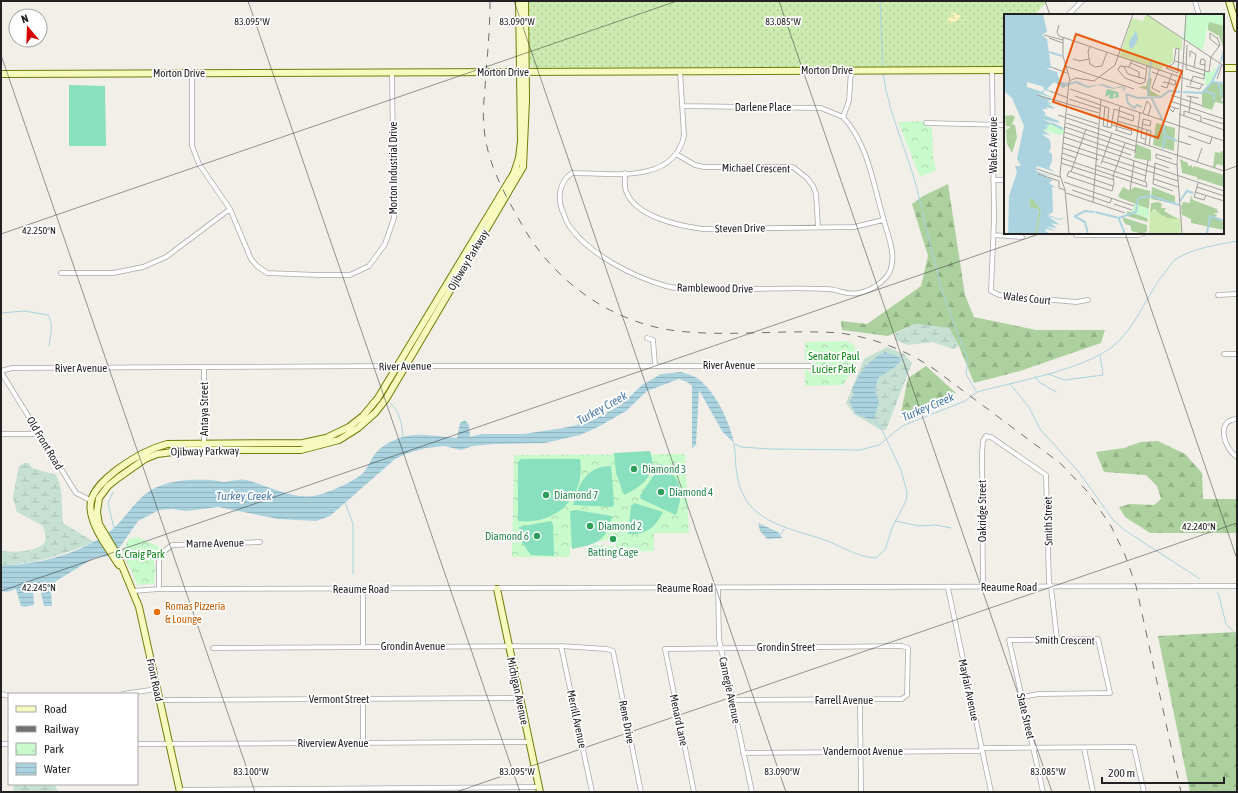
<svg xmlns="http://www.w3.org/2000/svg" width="1238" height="793" font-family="'Asap Condensed',sans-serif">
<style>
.grass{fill:url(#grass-dots)}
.forest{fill:url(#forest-firs)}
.wetland{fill:url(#wetland-marsh)}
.sand{fill:url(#sand-dots)}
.park{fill:url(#park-crowns)}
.pitch{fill:#88e0be}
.water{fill:url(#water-rules)}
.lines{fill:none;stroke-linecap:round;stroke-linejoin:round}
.stream{stroke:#aad3df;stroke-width:1}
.street-casing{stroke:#a9a9a9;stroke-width:5.5}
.secondary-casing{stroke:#707d05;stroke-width:8}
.street{stroke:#fff;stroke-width:4}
.secondary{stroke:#f7fabf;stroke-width:6}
.rail{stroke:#707070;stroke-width:1;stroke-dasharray:8 8;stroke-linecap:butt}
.ticks{fill:none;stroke:#222;stroke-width:1;stroke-opacity:0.45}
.leisure-dot{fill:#2e9e5b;stroke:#fff;stroke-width:1.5}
.food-dot{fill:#e8710a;stroke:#fff;stroke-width:1.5}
.labels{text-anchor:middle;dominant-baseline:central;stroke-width:3.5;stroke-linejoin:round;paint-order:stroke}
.street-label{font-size:11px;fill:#222;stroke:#fff}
.park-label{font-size:11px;fill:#0c8416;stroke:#fff}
.leisure-label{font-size:11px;fill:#27864d;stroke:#fff;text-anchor:start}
.food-label{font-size:11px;fill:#c56008;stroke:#fff;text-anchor:start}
.water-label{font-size:12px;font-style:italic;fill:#4a7aab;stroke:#fff}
.inset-river{fill:none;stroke:#aad3df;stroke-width:2}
.inset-road{fill:none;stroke:#9f9d99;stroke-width:1}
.view{fill:#e8590c;fill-opacity:0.15;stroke:#e8590c;stroke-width:2}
.inset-edge{fill:none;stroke:#222;stroke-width:2}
.ticks-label{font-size:10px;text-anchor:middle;fill:#222;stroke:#fff;stroke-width:3.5;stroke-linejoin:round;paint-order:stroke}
</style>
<defs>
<pattern id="grass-dots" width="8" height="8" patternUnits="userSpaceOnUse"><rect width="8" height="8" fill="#cdebb0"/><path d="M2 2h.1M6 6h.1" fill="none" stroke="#b0c997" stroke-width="1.8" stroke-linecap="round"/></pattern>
<pattern id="forest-firs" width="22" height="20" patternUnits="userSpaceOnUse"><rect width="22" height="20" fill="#add19e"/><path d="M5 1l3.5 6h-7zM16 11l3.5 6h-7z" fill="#95b388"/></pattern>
<pattern id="wetland-marsh" width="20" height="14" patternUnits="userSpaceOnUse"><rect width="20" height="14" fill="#c6e0d4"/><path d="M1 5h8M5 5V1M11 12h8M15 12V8" fill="none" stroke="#aac0b6"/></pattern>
<pattern id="sand-dots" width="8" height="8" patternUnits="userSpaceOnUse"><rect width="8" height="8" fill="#fff1ba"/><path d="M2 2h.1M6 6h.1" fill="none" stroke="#dacea0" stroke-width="1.8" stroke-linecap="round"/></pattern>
<pattern id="park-crowns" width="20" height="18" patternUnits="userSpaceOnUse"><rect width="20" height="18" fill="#c8facc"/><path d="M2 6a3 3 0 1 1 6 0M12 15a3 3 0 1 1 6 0" fill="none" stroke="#acd6af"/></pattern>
<pattern id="water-rules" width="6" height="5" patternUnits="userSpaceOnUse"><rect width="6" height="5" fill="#aad3df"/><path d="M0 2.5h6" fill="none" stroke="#92b5bf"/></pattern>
</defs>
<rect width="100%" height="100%" fill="#f2efe9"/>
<path class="grass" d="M528,1h520l-14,14h-29v52l-471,1 -6,-6z"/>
<path class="forest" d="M948,184l17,111 9,22 62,13h69l-4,13 -81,28 -46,12 -15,-37 -10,-18 -34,-4 -27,12 -46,-6 -1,-9 26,3 54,-38 7,-30 -16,-52 11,-8z
M926,366l30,27 -7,7 -49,17 8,-39z
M1158,441l27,13 17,19 1,26h34v34h-87l-25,-16 -6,-10 11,-3 24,1 7,-6 -4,-13 -11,-11 -42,-3 -8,-20 28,-4 17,-6z
M1237,632v160h-47l-32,-156z"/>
<path class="wetland" d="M915,324l34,4 10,18 -6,3 -20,-7 -25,3 -13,-5v-6z
M887,347l17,7 8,9 -26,67h-5l-27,-16 -8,-11 18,-44z
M25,463h4l3,5 24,7c8,17 5,29 7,48l31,19c-30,12 -60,23 -93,23v-14c15,1 29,2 43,-7l2,-7 -3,-11 -26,-14 -4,-15 6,-31z
M13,784h42l3,8h-44z"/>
<path class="sand" d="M951,12l10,4 -6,6 -3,-1 -1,3 -4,-5 8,-3 -2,-2 -3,1z"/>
<path class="park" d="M925,121l1,6h6l1,29 3,14 -16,7 -22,-55z
M847,341l8,5v20l-12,19 -38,1v-18l4,4h4v-14l-4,-1 -1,3 -3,1v-19z
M685,454l4,79h-35v18l-38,1v-14l-46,9v10h-58l2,-102z
M137,537l23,10 -6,10v8l2,2 -2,17 -16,1 -16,-33 7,-13z
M593,545l21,1v10h-21z"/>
<path class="pitch" d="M69,85l36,1 1,60h-37z
M650,451c8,23 -7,35 -26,44l-8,-22 -2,-20z
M521,459h59c6,39 -25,66 -62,62v-59z
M661,464c21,14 23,28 15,51l-35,-16 -1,-3z
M611,466l3,36 -1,5 -40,-2c5,-21 14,-39 38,-39z
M634,503l29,9c-8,16 -17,23 -35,22l3,-28z
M576,510l36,6c-6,26 -15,28 -40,33l-2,-38z
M551,521l2,3 1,32 -23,-1 -10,-14 -2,-14z"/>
<path class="water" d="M885,352l14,5 2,3 -6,7 -17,11 -3,13 4,10 -5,18 -3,1 -15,-6 -7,-13 5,-6 -2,-6c8,-17 16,-29 33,-37z
M681,372c6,2 15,4 20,9 17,16 28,40 33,62l-12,-12 -23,-41 -3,55 -4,3v-62l-5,-4 -8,-3 -32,12 -21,20 -28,16 -18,8 -35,8 -51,1 -21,2 -12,4 -17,-4 -18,2 -18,5 -13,6 -65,57 -14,5 -38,-2 -60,-12 -32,4 -14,-2 -13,1 -21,11 -18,26 -10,9 -16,2 -38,23 -5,10 1,15h-8l-3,-13 -5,-7 -3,3 1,16 -9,2 -4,-1 -5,-17 -9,3 -6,-1v-26c35,1 86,-13 113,-37 14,-13 24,-33 43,-41 16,-7 36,-8 53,-7 4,0 8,1 12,2 8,0 17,-4 24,-2 21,5 44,19 67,16 13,-2 40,-14 49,-22 6,-5 8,-14 13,-20 6,-8 19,-15 28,-17 20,-5 35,0 54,1l3,-15 5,-3 4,5 1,12 11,-3h42l40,-6 26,-6 32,-17 21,-20 19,-11z
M758,523l20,9 4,6 -15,1 -7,-8z"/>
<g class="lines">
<path class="stream" d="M880,1l3,67
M883,73c6,47 30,88 38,134
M922,211l20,80 26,70 -2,13 10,17
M1,313l23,-2 24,4c6,9 2,22 1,31
M1048,374l17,6 38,-5 -3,-20
M1035,376l4,6 17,10
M1010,384l19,23 11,22 38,42 36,50 12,10 74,48
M390,403c10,8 12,22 13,34
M734,444c2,10 1,21 3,31 7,46 48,52 85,64 19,6 33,18 54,19l9,-8 7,-22 14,-27 1,-9 -6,-22 -18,-38 -9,-13
M735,444l6,3 29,2 90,1 19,-5 23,-19 63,-25 12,-9c37,-10 105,-22 135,-45 25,-20 34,-52 54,-76 3,-4 6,-9 10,-12 17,-11 41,-14 61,-18
M113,492l-5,11 6,25
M345,502l8,22v50
M895,521l24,5 17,-1 15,3
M780,535l4,-6
M1217,592l2,4 7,28 11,11"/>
<defs>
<path id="street" d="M1195,1l4,14
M1068,15l14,-14
M992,70l2,149 -3,72 8,4 77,7 12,-2
M680,71l4,65c-11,49 -74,37 -112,37 -12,8 -15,24 -10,37 3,6 4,12 8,17 20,28 64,50 96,59 14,4 31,3 46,3 38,1 77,-2 115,0 11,0 20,7 32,4 11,-2 24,-10 30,-20 9,-17 -2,-39 -6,-56 -10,-34 -15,-73 -40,-100l6,-16 2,-31
M192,73v73l7,18 31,45 21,50 6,7 10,7 52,2h31l19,-9 16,-22 9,-26 -2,-146
M682,106l139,2 22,9
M926,123l79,2
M676,154l19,11 9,2h89l14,11 6,8 3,8 2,33
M625,173c0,5 -1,13 1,18 9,26 54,35 77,38l151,-2 29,-7
M993,180h12
M993,235l29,2
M1076,235h62l6,-2
M61,273h52l30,-6 23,-10 64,-48
M1218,295l19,-1
M647,338l6,2 2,25
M1224,354h13
M405,366h405
M204,367v84
M1,371l11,-3 386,-2
M1,372l75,121 16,8
M1237,419c-22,1 -13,30 0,38
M1,434h39
M983,587l-1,-134 1,-12 3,-5 5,1 55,38 3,107 2,5 6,52
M718,588l1,51 33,153
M948,588l43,204
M159,589v-27l2,-8 11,-9 88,-3
M363,589v58
M133,591l26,-2 1078,-3
M561,646l31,146
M213,648l348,-2 46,3 6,2 28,141
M1,694l8,2
M123,694l34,-5
M1022,697l17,-3 71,-1 -12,-54 -89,1c11,51 23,101 34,152
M363,699v44
M159,700l360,-2
M860,700l1,92
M1,744h8
M137,744l392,-2
M981,748l153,-1 10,45
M1084,748l9,44
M743,753l239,-2
M179,790l360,-3
M694,792l-29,-143 237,-3 6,2 -1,47 -5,4 -170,1"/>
<path id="secondary" d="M1229,1l8,27
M1223,68h14
M1,74l1004,-4
M119,565c-6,-8 -11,-17 -17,-26 -20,-33 -14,-47 16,-70 15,-11 30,-20 49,-25l136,-1 23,-5 23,-11 14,-11 15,-18 136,-225 5,-15 2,-17 -2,-140
M497,589l43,203
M180,792l-41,-185 -21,-51 -19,-32 -2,-12 2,-14 9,-12 10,-8 27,-19 12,-5 32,-4h112l38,-10 19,-12 17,-15 11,-14 137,-232 3,-67 -1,-99"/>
</defs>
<use href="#street" class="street-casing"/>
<use href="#secondary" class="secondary-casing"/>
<use href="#street" class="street"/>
<use href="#secondary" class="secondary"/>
<path class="rail" d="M490,1c0,24 -2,48 -4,73 -1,18 -4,36 -2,54 3,35 20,65 37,95 31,57 90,100 156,108 54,6 109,-2 163,2 34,5 66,17 94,36l126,94 27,28 24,35 14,29 11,31 45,206"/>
</g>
<path class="ticks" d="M248,1l272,791M514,1l272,791M779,1l273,791M1045,1l5,14M1,55l254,737M1223,171l14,-5M1125,233l112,326M1,234l676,-233M1,591l1041,-358M456,792l781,-269"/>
<g class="leisure-dot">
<circle cx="634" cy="469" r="4"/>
<circle cx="661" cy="492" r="4"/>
<circle cx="546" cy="495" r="4"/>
<circle cx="590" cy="526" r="4"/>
<circle cx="537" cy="536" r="4"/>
<circle cx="613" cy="539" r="4"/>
</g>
<circle class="food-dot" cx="157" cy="612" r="4"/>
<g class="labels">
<g class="street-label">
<text x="827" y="70">Morton Drive</text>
<text x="503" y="72">Morton Drive</text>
<text x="179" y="73">Morton Drive</text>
<text x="763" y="107">Darlene Place</text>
<text transform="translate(993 145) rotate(-90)">Wales Avenue</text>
<text transform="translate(393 168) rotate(-90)">Morton Industrial Drive</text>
<text transform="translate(756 168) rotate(1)">Michael Crescent</text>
<text transform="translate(740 228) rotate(-1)">Steven Drive</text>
<text transform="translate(468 260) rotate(-59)">Ojibway Parkway</text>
<text transform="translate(715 288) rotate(1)">Ramblewood Drive</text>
<text transform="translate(1027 298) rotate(6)">Wales Court</text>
<text x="729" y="365">River Avenue</text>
<text transform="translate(405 366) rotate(-1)">River Avenue</text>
<text x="81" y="368">River Avenue</text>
<text transform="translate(204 409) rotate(-90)">Antaya Street</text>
<text transform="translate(45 443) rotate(59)">Old Front Road</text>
<text transform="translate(205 451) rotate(-1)">Ojibway Parkway</text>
<text transform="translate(982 511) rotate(-90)">Oakridge Street</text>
<text transform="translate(1048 521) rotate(-91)">Smith Street</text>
<text transform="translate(215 543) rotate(-1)">Marne Avenue</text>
<text x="1009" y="587">Reaume Road</text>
<text x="685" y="588">Reaume Road</text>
<text x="361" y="589">Reaume Road</text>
<text transform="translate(1065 640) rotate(1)">Smith Crescent</text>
<text x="413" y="646">Grondin Avenue</text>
<text x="786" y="647">Grondin Street</text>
<text transform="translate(155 680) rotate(78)">Front Road</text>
<text transform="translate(730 690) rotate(78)">Carnegie Avenue</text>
<text transform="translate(969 690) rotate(78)">Mayfair Avenue</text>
<text transform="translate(518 691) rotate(78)">Michigan Avenue</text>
<text x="339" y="699">Vermont Street</text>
<text x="844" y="700">Farrell Avenue</text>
<text transform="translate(1026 716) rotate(77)">State Street</text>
<text transform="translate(577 719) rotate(78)">Merrill Avenue</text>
<text transform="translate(679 720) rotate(78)">Menard Lane</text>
<text transform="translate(627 722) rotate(79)">Rene Drive</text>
<text x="333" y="743">Riverview Avenue</text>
<text x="863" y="751">Vandernoot Avenue</text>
</g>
<g class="park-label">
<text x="834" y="356">Senator Paul<tspan x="834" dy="13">Lucier Park</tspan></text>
<text x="140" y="554">G. Craig Park</text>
</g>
<g class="leisure-label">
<text x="642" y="469">Diamond 3</text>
<text x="669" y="492">Diamond 4</text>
<text x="554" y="495">Diamond 7</text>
<text x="598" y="526">Diamond 2</text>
<text x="529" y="536" text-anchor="end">Diamond 6</text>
<text x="613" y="552" text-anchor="middle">Batting Cage</text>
</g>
<g class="food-label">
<text x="165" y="606">Romas Pizzeria<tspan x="165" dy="13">&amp; Lounge</tspan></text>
</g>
<g class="water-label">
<text transform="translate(928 407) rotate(-23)">Turkey Creek</text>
<text transform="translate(602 408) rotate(-29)">Turkey Creek</text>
<text x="244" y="496">Turkey Creek</text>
</g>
</g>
<g transform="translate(1004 14)">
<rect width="220" height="220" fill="#f2efe9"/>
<path d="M142,0l36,25v11l-9,-3v15l-11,5v3l-42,-14 12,-38 11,3zM146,195l30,10 1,15h-32z" fill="#cdebb0"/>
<path d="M220,0v32l-1,1 -4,-11 -11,-6v-14zM148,64l-2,12 10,6h-12l-1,-6 -9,-3 8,-1 2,-7zM208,69h12v13l-3,4 3,2v2l-9,-2 -3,8 -10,-3v-13zM8,101l3,2 -3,7 3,1 2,12 -5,16 -5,-9 -1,-14 5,-3 -5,-1 -1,-10zM152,109l19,5 -1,23 -21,-6zM132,130l15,6v11l-17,-3zM217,137l3,1v14l-7,-2 -2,4 -2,-1 2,-15 5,1zM176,145l8,4v3l4,-1v3l2,-2 30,9v12l-25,-8 -1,2 -1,-4 -15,-4zM119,173l7,4 4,-4 16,4 -1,18 -29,-11 -2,-2zM148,173l23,9v8l-24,-5zM187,181l2,5 24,9 1,4h-5l4,2 -2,2 9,3v10l-33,-7v-4l-9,-4 -1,-8 2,-5 7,1zM25,184l5,1 7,11 -4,24h-2l4,-24 -9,-3zM155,188l3,2 -1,4h5l-2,3 14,8 -11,-1 -2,-2 2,-1 -4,1 -9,-7 -4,4 1,-10zM123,197l20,7 1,2 -1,2 -20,-6zM118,203l25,8v6l-4,3 -12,-3v-5l-6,-2z" fill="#add19e"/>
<path d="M182,0h38v12l-15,-4 -7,29 -19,-13zM210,53l2,2 -5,13 -3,4 -3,-1v-14l8,1zM42,107l18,8v5l-5,1 -16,-5 1,-2 4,1 -3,-2zM131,190l14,5v9l-18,-6z" fill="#c8facc"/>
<path d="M103,75l11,3 1,5 -5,1 2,-3 -2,-2 -1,6 -4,-1 1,-4 -5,3z" fill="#88e0be"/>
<path d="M0,0h39l4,18 -5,3 5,4 4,29h-5l11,4 3,9h-3l11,2 9,-2 11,5 15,-2 11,4 7,-2 4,1v3l1,4 -2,-5 -2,4 1,-6 -10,2 -15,-4 -10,3 -13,-5 -12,5 -9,-6 -7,7 7,4 -9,-3 -2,3 10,5 -17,-5 16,7 -5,1 7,4 -7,-2 9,6 -11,-2 3,2h-6l4,5 -2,1 15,6v2l-17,-4 9,4 -3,3 -4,-2 4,4 -5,2 7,5 -8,-1 8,6 1,7 -2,5 3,2v7l-3,7 6,4 -18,-6 -1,5 17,6 -18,-4 18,7 -4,3 6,4h-3l1,25 -5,3 11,4 8,-2 -8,3 -11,-4 12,9 -9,-2 6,5h-2l-9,-2 10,5 -10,-2 -1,2 7,3h-15l4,-24 -9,-12 -3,1 1,8 9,3 -4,24h-27l1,-38 8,-24 -2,-6h6l-4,-7 7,-33 -12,-28 -8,-7zM23,68l17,5 -1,5 -16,-5zM132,17l2,8 -5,9 -3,1 -1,-7z" fill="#aad3df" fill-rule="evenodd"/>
<path class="inset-river" d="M45,38l13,4M217,48l3,-13M145,65l2,-19M208,68l12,1M214,68l4,14M201,77l9,3v6M179,78l19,1 10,-11 8,-17M122,80l12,4 23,-1 8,-6 11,1M122,80l2,9 6,5 3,-3 5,2M144,82l1,-17M147,83l11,22M159,108l2,14 -2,13M47,109l12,6M162,122l11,5M176,187l7,-10 6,2M132,192l3,-8 12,-2 28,9M91,198l24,6 17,-6 1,-6M70,202l11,6 3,12M71,202l10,-5 9,1M115,205l6,15M203,220l3,-18 14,5"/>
<path class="inset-road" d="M142,0l78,52M55,11l-2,7 2,4 145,49M40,21l19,5M59,23v19l7,24M45,24l14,5M214,25l-8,-6v6l9,7M183,31l-1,24 19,6M86,32l-2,6 2,12 5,3 7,-1 5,-14M172,34l3,1 -1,24 -12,-5 8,-5zM186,43v-6l6,3 -2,13M69,45l7,2 9,-2M128,46l-3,7 -9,-1 -2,4 7,8 15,6 5,-2 2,-17M171,47l34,11 2,-15 9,-12 -3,-8M127,49l14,6M61,52l69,23M47,53l16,6M120,53l4,7 17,5M125,53l10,5v6M155,55l-7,19 8,4M148,58l24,9 -1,4 -11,-3 -1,1M213,65l5,-14M186,71l3,-9 11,3 1,-14v-5l-4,-1 -1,5 5,1M157,72l6,2 5,-15M182,72l14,3 2,-5M66,75l154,52M46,77l18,7M33,81l62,18M167,81l32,11M71,82l34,12 -2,19M183,82l12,2M65,85l31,10M166,87l54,18M101,92l-2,20 8,2 3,-19 20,7 -1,5 -15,-5M64,93l31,10M171,94l-2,4 -5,-5 1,-1 10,3M185,98l2,-15M139,99l4,-12 4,5 -3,10M63,100l31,10M175,100l45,16M54,101l166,56M180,102v-5l17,5v6M199,104l21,6M113,107l21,6M62,109l69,23M139,110l7,2 1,-5 -8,-2 -2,19 4,1M108,111l20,6 -1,4 -15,-5M61,113l70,24M134,113l13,4 -2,15M112,117l4,-25M60,118l67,23M184,122l22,8 2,-7M60,123l160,54M174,127l13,4M59,129l115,38M141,131l2,-15M59,134l36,12M58,139l14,5M131,139l5,-41M57,144l86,29 -1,-5 -51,-17M168,145l-16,-5v4l21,7M98,147l44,15M193,148l5,-14M57,149l53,17M97,150l11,-31M165,154l-14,-5 -2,21 20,7M33,155l23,8M67,158l15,-43M34,160l21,7M150,165l24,8M55,167v7l6,2M141,167l3,-21M60,168l70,24M194,169l-4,14 10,3 2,-5M109,172l-44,-15 -2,5 45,15 2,-8 -1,-7 12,-33M193,173l27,9M68,176l38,13 2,-5M126,177l4,-30M191,178l29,9M62,179l59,20M89,188l8,-103M110,190l18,6M65,220l-4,-44 -5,-15 9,-94 7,-3 18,3 21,-16 18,-51M178,220l-5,-69 9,-151"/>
<path class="view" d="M72,20l106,37 -24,67 -105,-36z"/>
<rect width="220" height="220" class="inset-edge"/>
</g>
<g class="ticks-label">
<text x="252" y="25">83.095°W</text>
<text x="517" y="25">83.090°W</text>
<text x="783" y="25">83.085°W</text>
<text x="39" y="234">42.250°N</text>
<text x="1199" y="530">42.240°N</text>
<text x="39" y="591">42.245°N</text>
<text x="251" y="775">83.100°W</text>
<text x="517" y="775">83.095°W</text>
<text x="782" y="775">83.090°W</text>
<text x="1048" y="775">83.085°W</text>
</g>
<rect width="1238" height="793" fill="none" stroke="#222222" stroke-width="4"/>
<rect x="8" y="693" width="130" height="92" fill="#ffffff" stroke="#a7a7a7"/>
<rect x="16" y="706" width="20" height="6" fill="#f7fabf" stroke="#a7a7a7"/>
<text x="44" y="713" font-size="12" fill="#222222">Road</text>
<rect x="16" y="726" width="20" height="6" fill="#707070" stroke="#a7a7a7"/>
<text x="44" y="733" font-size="12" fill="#222222">Railway</text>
<rect x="16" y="743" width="20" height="12" fill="url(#park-crowns)" stroke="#a7a7a7"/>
<text x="44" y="753" font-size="12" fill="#222222">Park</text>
<rect x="16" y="763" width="20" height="12" fill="url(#water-rules)" stroke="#a7a7a7"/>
<text x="44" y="773" font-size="12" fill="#222222">Water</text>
<g transform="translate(28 28) rotate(341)"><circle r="19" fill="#ffffff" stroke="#a7a7a7"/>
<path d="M0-3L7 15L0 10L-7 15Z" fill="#d40000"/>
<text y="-6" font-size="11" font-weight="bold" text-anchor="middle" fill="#222222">N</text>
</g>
<path d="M1102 777v6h122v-6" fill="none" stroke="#222222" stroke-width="2"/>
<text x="1108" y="777" font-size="12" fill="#222222" stroke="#ffffff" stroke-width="3" paint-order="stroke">200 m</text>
</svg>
